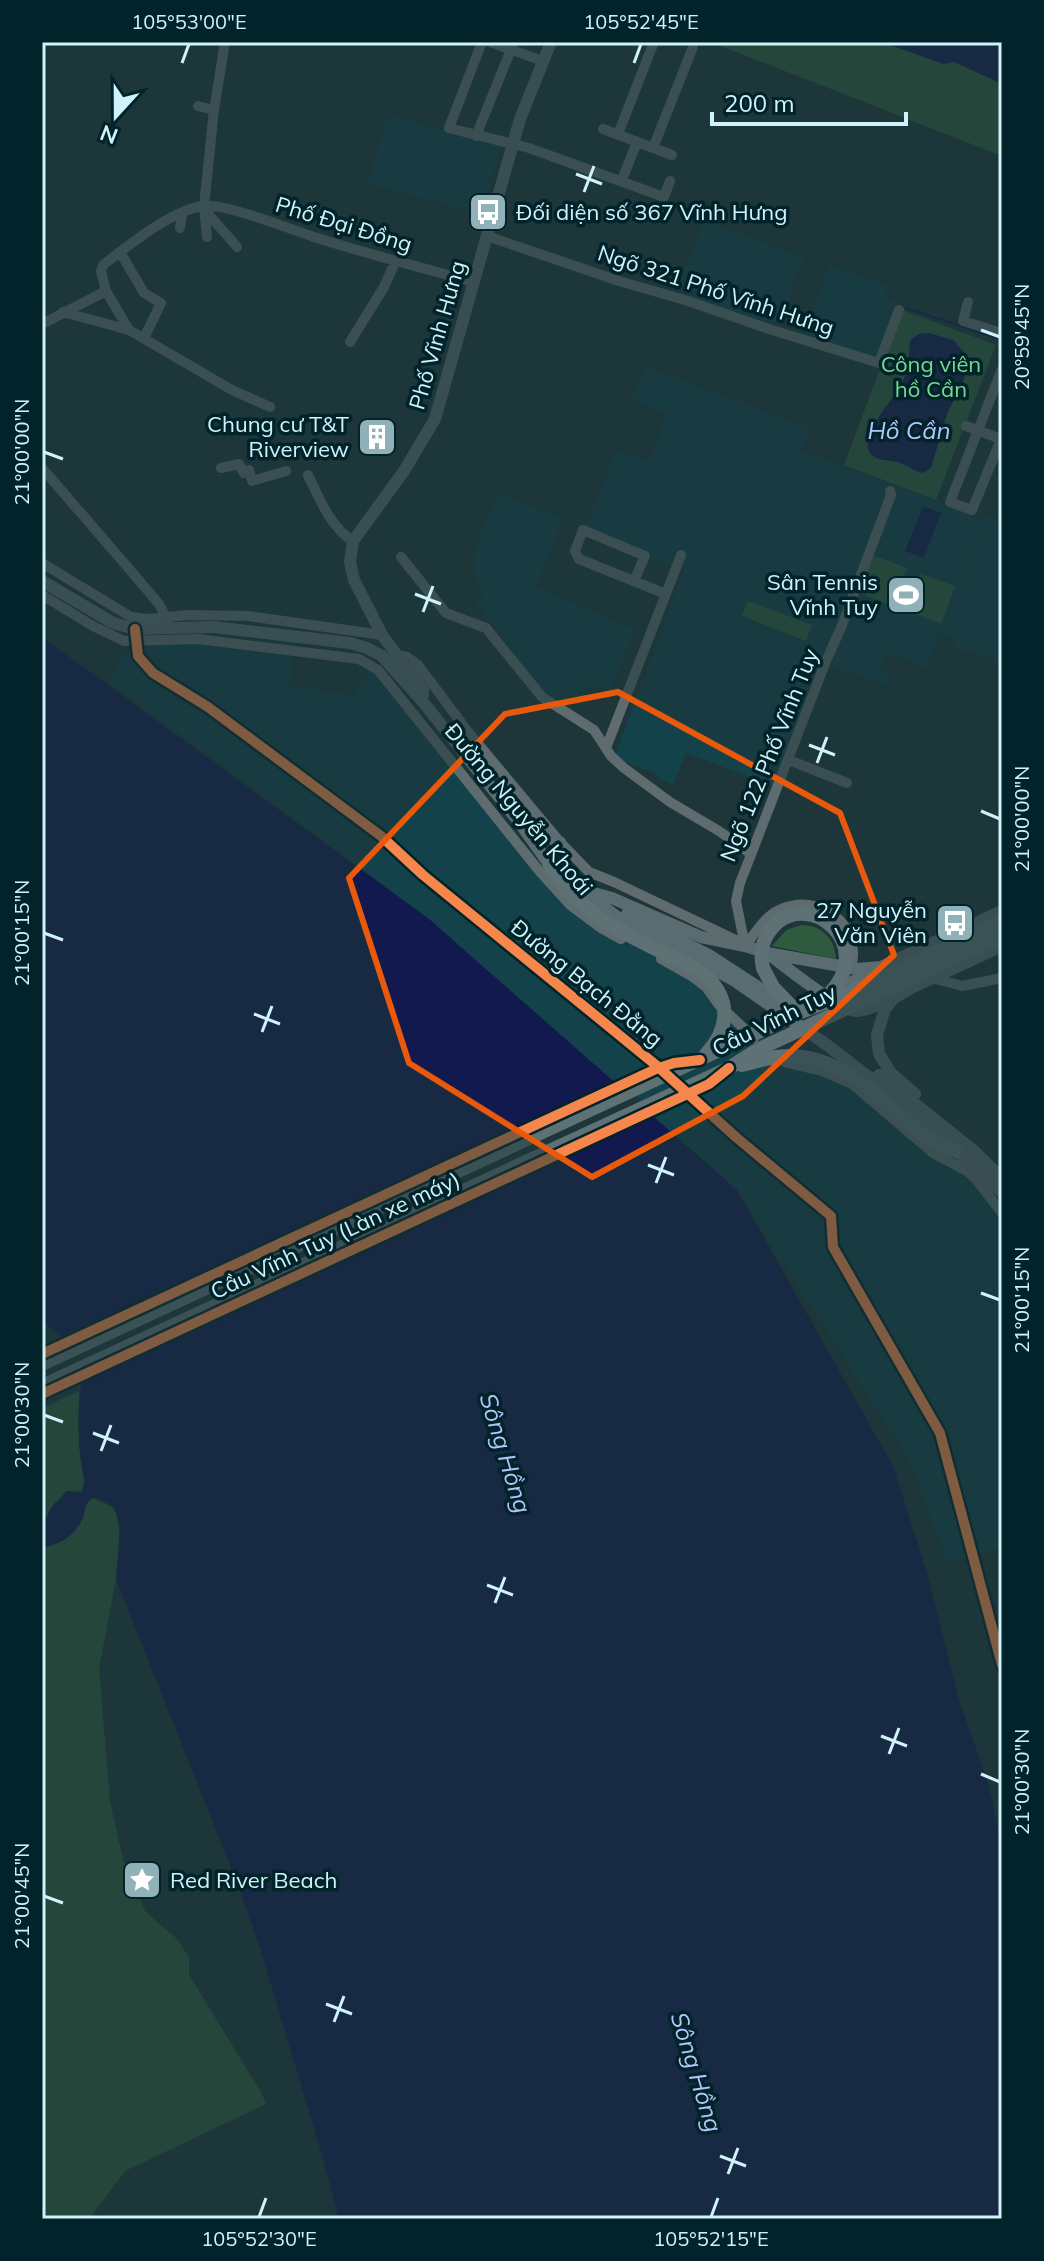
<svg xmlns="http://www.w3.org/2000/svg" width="1044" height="2261" font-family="Mulish,sans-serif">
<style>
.built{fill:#13424a}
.green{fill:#2e5a3d}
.water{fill:#11194f}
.pier{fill:#1e363a}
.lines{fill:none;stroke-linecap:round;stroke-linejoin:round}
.stream{stroke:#11194f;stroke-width:2}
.minor{stroke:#5f6c6f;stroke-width:10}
.major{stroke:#5a6c70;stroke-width:12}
.highway{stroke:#5e7276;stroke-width:14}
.highway-bridge{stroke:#5e7276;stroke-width:14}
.cycleway-casing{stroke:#012329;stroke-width:15}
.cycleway{stroke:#f5874c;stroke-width:10}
.marked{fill:none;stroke:#e8590c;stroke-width:6;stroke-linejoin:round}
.ticks{fill:none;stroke:#cef3fb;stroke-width:3}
.labels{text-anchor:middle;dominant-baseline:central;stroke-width:7;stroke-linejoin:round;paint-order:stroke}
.poi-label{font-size:22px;fill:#cef3fb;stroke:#012329;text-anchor:end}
.street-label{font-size:22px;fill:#cef3fb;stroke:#012329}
.park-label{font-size:22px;fill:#78d892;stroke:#012329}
.water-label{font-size:24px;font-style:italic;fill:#b3c5fd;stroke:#012329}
.neatline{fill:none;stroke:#cef3fb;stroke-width:3}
.ticks-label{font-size:20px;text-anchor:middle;fill:#cef3fb}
</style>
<rect width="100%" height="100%" fill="#1e363a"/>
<path class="built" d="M388,115l113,31 -19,69 -114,-32z
M704,221l100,36 -26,69 -94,-28 -7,-7z
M830,265l58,21 -5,11 15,7 -21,55 -74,-23z
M646,367l163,61 -8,22 183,69 -58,149 -39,-15 -7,18 12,5 -4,10 -68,-25 -46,125 -88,-33 -13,32 -14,-6v-2l-4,-1v-3l-28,-10 -12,-8 69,-185 -100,-39 32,-79 33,10 18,-48 -35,-14z
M497,494l66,24 -27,69 100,43 -25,55 13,5 -3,7 -32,-13 -11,22 -20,-12 -5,8 -21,-18 -29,-42 2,-3 -30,-37 9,-4 -10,-28 1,-22z
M986,516l16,6v141l-49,-16 3,-7 -15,-6z
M143,637l55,5 95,-2 -3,45 65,11 12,-20v-14l174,211 124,88 41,25 82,75 35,6 136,97 43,48v335l-55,15 -35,-98 -175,-274 -308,-271 -322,-239 19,-28z"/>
<path class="green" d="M711,42h291v114z
M902,310l94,35 -60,155 -92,-35z
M872,555l35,13 -14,38 -35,-13z
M921,574l34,12 -14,38 -33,-13z
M748,601l64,24 -6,16 -64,-25z
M801,925c21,0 34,14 35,34l-64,-13 14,-16z
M79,1391c0,23 -3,90 13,105 5,5 15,9 22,12l6,17 -4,54 -17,89 11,133 13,59 22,51 32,28 12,18v18l72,117 5,12 -141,67 -36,48h-47v-811z"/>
<path class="water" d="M881,42h109l12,4v38l-48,-22 -10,2z
M929,333l24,7 11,12 3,19 -8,21 -11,19 -17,57 -8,5c-9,-2 -14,-7 -23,-10 -7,-3 -17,-2 -24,-5 -27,-14 19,-59 26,-75 7,-13 7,-28 8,-43l9,-6z
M923,506l18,7 -17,45 -19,-7z
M42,637l387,282 308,271 156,276 33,104 33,130 30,86 13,58v375h-663l-15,-57 -64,-214 -21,-60 -123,-309c1,-20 12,-67 -11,-78 -4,-2 -8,-2 -12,-3 -8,5 -7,9 -9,17 -7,20 -23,29 -42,33v-21l3,-2 1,-8 7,-12 14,-14 14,1c6,-10 2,-19 0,-30 -5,-37 -2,-72 5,-108l-44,-32z"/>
<path class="pier" d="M621,1083l33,29 -577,268 5,-24 -19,-14z"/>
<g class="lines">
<path class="stream" d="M906,308l96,32"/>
<path class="minor" d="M482,42l-33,86 80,20 135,49 6,-16
M490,42l53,19
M198,106l16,4
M603,129l69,26
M618,134l36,-92
M476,136l38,-94
M653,148l40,-101
M622,180l15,-38
M205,210l32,37
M180,228l2,-14
M487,236l132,45 66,19 84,29 110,34 20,-53
M207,237l-3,-31 10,-96 11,-68
M120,252l24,41 17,10 -17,35
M968,302l-5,19 39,12
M63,312l66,18
M42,324l64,-33
M350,342l34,-55 12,-27
M1002,369l-52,133 22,8 30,-73
M270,407l-38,-17 -103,-60 -23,-39 -5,-20 2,-6c26,-20 67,-54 100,-59 22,-3 87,23 111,31 53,17 106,30 159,45
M966,426l35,13
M42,468l89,103 28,33 9,17
M221,468l18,-4 5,9 5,-3 3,11 34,-10
M308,475c11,23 23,53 45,66
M401,557l45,56 40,15 56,69 52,33 17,26 13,12 46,34 49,29 32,23
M42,563l89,54 16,2 41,-4 60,1 134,19
M634,581l11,-25 -62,-26 -8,21 4,8 87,35
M42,595l51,31 31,15 74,-2 161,20 19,11 163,203 29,32 31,23 20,11
M135,629l3,27 15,17 55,34 173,129 42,39 233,190 81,73 94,78 2,31 107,186 62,232
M397,655l10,2 11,8 51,68 91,109 29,30 25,10 126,60
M606,748l75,-193
M789,760l58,23
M745,946l-9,-45 4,-18 86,-222 15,-33 50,-133 -1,-4
M745,946c10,-12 19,-29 34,-36 40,-19 84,14 72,58
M661,959l32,18 13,10 13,18 35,33
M932,978l30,8 40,-8
M775,1056l12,7 35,8 30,13 81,69 34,18 8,7 27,35"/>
<path class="major" d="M42,581l71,42 22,6 78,-2 137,16 17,5 15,8 41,46 96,120 30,42 68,53 118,64 92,64 47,36 103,88 25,24
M423,695v-5l-41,-55 -28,-55 -4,-18 3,-21 51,-70 31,-52 85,-300 31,-77
M519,822l6,-2 27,19 8,3
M590,892l22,6 89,39 44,9 22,7 90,16 24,-2 121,-56
M627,914l82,41 75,49
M770,955c14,11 71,56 86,56 12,0 25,-8 36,-12
M836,998l6,-11 33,-17
M879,1075l95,76 28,27
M915,1094l-24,-21 -12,-19 -2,-19 8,-26 9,-11 19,-11 89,-41"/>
<path class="highway" d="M549,864c31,55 92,77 146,104l13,10
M763,968l10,19 25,26
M920,1133l19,12 17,6"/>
<path class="highway-bridge" d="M763,968c-3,-13 -1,-26 6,-36 36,-51 117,16 53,68
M706,1054c22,-23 26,-52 2,-76
M742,1065c17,-4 33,-10 50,-9 52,1 91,46 128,77
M42,1364l759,-352 41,-16 160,-74
M42,1386l687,-318 30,-19 243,-113"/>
<defs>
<path id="cycleway" d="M135,629l3,27 15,17 55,34 173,129 42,39 233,190 81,73 94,78 2,31 107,186 62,232
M42,1354l614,-285 18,-6 26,-3
M42,1394l667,-310 20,-16"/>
</defs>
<use href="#cycleway" class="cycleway-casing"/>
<use href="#cycleway" class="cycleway"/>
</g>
<path d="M0 0H1044V2261H0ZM618,692l222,121 54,142 -151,141 -151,81 -183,-114 -60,-185 156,-164z" fill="#1e363a" fill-opacity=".55" fill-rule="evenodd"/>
<path class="marked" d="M618,692l222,121 54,142 -151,141 -151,81 -183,-114 -60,-185 156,-164z"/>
<path class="ticks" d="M182,63l7,-19M634,63l7,-19M576,174l26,10M584,192l10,-26M981,330l19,7M44,452l19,7M415,594l26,10M423,612l10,-26M809,745l26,10M817,763l10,-26M981,811l19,8M44,933l19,7M254,1014l26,10M262,1032l10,-26M648,1165l26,10M656,1183l10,-26M981,1293l19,7M44,1415l19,7M93,1433l26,10M101,1451l10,-26M487,1585l26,10M495,1603l10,-26M881,1736l26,10M889,1754l10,-26M981,1774l19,8M44,1896l19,7M326,2004l26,10M334,2022l10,-26M720,2156l26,10M728,2174l10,-26M259,2217l7,-19M711,2217l7,-19"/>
<defs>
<symbol id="bus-square" viewBox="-11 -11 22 22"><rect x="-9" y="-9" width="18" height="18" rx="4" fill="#90b1b7" stroke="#012329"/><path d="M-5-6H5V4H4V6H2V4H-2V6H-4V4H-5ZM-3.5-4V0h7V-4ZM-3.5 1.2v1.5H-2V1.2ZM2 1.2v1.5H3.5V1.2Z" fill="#fff"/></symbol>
<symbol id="building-square" viewBox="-11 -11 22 22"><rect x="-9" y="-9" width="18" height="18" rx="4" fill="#90b1b7" stroke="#012329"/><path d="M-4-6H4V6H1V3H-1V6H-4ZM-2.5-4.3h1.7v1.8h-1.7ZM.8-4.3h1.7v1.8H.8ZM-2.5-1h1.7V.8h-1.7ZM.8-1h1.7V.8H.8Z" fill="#fff"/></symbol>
<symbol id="stadium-square" viewBox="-11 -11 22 22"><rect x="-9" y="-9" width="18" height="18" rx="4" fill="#90b1b7" stroke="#012329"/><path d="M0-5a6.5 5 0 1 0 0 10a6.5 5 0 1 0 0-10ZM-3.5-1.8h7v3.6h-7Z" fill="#fff"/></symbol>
<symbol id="sight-square" viewBox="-11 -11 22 22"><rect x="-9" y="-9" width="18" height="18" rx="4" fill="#90b1b7" stroke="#012329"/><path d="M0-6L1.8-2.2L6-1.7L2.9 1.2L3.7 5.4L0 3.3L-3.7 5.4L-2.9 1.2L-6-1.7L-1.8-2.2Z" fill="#fff"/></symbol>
</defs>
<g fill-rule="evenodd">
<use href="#bus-square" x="466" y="190" width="44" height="44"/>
<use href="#building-square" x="355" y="415" width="44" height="44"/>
<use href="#stadium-square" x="884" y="573" width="44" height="44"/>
<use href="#bus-square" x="933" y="901" width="44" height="44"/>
<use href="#sight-square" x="120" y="1858" width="44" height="44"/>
</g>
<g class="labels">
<g class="poi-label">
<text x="516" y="212" text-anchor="start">Đối diện số 367 Vĩnh Hưng</text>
<text x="349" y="424">Chung cư T&amp;T<tspan x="349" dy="25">Riverview</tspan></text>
<text x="878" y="582">Sân Tennis<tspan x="878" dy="25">Vĩnh Tuy</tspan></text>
<text x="927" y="910">27 Nguyễn<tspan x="927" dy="25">Văn Viên</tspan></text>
<text x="170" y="1880" text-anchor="start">Red River Beach</text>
</g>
<g class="street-label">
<text transform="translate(344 224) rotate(17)">Phố Đại Đồng</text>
<text transform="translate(716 290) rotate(18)">Ngõ 321 Phố Vĩnh Hưng</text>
<text transform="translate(437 335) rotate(-74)">Phố Vĩnh Hưng</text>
<text transform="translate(769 755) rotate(-68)">Ngõ 122 Phố Vĩnh Tuy</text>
<text transform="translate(519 809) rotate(50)">Đường Nguyễn Khoái</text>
<text transform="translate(587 983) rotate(39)">Đường Bạch Đằng</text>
<text transform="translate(774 1020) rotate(-26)">Cầu Vĩnh Tuy</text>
<text transform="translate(335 1235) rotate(-25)">Cầu Vĩnh Tuy (Làn xe máy)</text>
</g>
<g class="park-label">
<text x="931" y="364">Công viên<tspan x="931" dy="25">hồ Cần</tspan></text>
</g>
<g class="water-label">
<text x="909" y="430">Hồ Cần</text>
<text transform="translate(506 1453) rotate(73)">Sông Hồng</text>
<text transform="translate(697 2072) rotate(73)">Sông Hồng</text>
</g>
</g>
<rect width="1044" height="2261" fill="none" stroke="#012329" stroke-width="88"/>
<g transform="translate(116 116) rotate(201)" stroke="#012329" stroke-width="6" paint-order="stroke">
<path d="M0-6L14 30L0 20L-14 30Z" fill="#cef3fb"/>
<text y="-12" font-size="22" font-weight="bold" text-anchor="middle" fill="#cef3fb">N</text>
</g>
<path d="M712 112v12h194v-12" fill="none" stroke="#cef3fb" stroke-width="4"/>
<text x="724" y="112" font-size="24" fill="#cef3fb" stroke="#012329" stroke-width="6" paint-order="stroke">200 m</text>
<rect x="44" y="44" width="956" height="2173" class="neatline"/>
<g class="ticks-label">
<text x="189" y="29">105°53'00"E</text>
<text x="641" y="29">105°52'45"E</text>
<text transform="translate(1022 337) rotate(-90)" y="7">20°59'45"N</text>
<text transform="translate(22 452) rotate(-90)" y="7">21°00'00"N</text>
<text transform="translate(1022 819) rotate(-90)" y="7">21°00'00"N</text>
<text transform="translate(22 933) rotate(-90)" y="7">21°00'15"N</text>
<text transform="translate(1022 1300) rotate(-90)" y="7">21°00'15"N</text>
<text transform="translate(22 1415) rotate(-90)" y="7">21°00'30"N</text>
<text transform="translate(1022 1782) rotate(-90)" y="7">21°00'30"N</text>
<text transform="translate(22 1896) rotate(-90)" y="7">21°00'45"N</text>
<text x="259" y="2246">105°52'30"E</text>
<text x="711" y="2246">105°52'15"E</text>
</g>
</svg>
